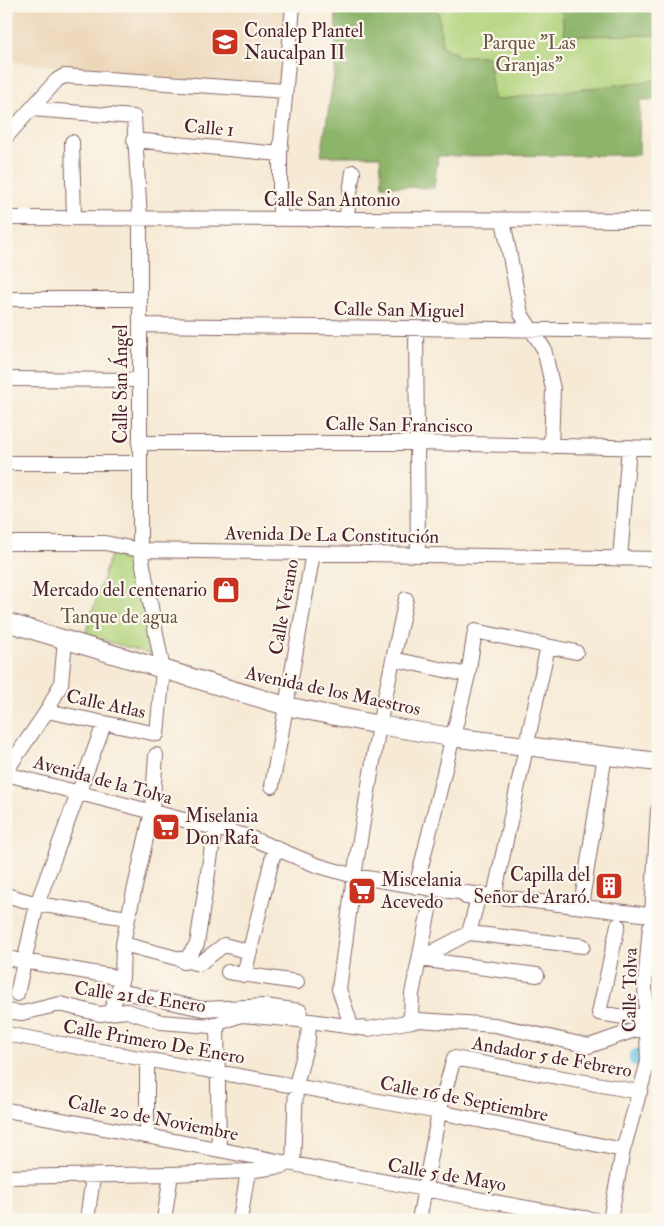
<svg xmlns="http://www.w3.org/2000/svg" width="664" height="1226" font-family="'IM FELL Double Pica',serif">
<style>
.built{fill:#edd7ba}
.green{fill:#b2d37b;stroke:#7e7953}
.forest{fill:#8db56b;stroke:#6c6a4b}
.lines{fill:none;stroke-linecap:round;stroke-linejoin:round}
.river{stroke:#66bfe3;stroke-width:19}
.minor-casing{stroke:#866666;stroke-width:16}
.major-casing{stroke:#866666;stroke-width:20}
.minor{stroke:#fff;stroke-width:14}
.major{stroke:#fff;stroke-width:18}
.labels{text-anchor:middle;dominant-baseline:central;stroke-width:4.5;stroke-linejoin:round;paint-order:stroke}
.poi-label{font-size:19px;fill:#4a1f2b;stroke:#fbf7ec;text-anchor:start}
.park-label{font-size:19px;fill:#695543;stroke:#fbf7ec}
.street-label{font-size:19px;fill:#4a1f2b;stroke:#fbf7ec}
</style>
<rect width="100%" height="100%" fill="#fbf7ec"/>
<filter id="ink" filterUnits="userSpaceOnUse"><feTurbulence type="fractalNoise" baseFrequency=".02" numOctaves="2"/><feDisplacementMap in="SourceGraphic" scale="10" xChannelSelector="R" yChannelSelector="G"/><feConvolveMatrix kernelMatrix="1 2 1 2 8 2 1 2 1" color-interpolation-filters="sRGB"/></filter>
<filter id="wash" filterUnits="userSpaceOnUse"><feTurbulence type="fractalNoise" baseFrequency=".0096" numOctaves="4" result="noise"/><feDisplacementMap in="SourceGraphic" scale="20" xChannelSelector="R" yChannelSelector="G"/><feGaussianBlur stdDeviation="1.12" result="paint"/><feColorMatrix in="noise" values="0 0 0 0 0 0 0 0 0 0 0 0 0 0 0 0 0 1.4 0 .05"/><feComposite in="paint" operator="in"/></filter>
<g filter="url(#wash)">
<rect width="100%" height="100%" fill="#f6ead5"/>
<path class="built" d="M6,6h283l-9,80 -119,-8 -155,-17z"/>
<path class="green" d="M434,6h127l5,30 92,-1v45l-164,20 -6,-44h-29l-17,-10 -3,-32z
M111,552l22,8 21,95 -69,-20z"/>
<path class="forest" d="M336,6h98l5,8 3,32 17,10h29l6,44 164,-20v20h-18l-1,55 -201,1 -4,32 -52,-2 -2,-30h-59l14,-87z
M561,6h97v29l-93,1z"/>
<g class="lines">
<path class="river" d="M638,1058l20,1"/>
</g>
</g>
<g filter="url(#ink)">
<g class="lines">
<defs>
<path id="minor" d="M32,109l102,8 6,101v332l23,120 -6,64 -110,-23
M6,137l51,-57 7,-4 221,15
M134,140l146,14
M72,142l2,76
M6,218l652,2
M280,219v-65l13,-148
M346,220l7,-48
M503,220l18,94 23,35 9,40 -2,58
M6,299h134
M140,325l518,6
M416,328l2,227
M6,379l133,1
M139,443h278l241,5
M6,463h134
M6,543h99l35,7 518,9
M620,559l9,-112
M393,659l75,16
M6,771l41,-60 14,-27 4,-44
M6,774l240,62 70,29 38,11 80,13 224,27
M272,786l41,-233
M416,887l52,-212 7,-44 101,21
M6,895l31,9 91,14
M494,896l54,-250
M581,906l24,-151
M652,915l6,-105
M618,925l-19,88 25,4 22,-2
M469,933l114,13 -6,-1
M123,944l76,20 25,-19 26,7
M6,958l116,20
M419,959l118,16
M419,959l50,-26 9,-35 -12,-1
M184,962l13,-18 18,-116
M228,972l69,10
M244,975l31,-128
M119,991l84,18 62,-3 35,5
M17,994l20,-90 67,-180
M6,1011l16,2 38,-9 40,10 27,-3 34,11 50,4 30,-11 69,6 58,8 50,-9 77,5 94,21 46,-16h23
M111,1012l11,-34 1,-34 5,-26 24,-106 4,-57
M411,1015l1,-21 18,-89
M217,1024l2,125
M348,1026l1,-7 -10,-30 15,-113 25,-151 27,-126
M6,1034l433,78 184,38
M6,1110c197,35 392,76 589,110
M147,1135v-75
M293,1164l3,-79 12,-46 1,-17
M6,1177l165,-3 77,-3 35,-5
M87,1220l6,-43
M164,1220l7,-46
M240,1220l8,-49
M419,1220l20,-108 15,-54 186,34
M610,1220l13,-70 25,-88 -3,-79 5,-56"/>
<path id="major" d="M6,622l280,84 93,19 72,12 207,25"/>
</defs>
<use href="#minor" class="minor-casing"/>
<use href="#major" class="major-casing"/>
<use href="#minor" class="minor"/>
<use href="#major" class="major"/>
</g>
</g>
<defs>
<symbol id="school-square" viewBox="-11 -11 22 22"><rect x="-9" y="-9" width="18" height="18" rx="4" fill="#c8321e" stroke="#fbf7ec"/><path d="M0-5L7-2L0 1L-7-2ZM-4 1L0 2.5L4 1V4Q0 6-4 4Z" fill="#fff"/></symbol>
<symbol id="shop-square" viewBox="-11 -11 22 22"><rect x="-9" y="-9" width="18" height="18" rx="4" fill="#c8321e" stroke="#fbf7ec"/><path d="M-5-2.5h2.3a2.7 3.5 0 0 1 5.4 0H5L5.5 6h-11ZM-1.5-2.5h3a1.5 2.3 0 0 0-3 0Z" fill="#fff"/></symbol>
<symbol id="supermarket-square" viewBox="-11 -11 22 22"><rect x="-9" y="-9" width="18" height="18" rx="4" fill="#c8321e" stroke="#fbf7ec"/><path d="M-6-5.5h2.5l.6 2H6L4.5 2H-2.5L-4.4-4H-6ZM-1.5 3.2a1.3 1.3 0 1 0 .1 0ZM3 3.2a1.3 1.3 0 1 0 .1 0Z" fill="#fff"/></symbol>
<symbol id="building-square" viewBox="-11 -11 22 22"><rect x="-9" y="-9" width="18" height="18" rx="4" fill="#c8321e" stroke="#fbf7ec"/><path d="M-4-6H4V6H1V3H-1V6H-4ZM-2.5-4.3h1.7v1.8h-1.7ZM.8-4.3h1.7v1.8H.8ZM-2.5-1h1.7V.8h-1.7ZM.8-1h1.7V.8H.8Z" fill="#fff"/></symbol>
</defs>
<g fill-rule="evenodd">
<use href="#school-square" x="209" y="26" width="32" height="32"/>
<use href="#shop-square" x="210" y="574" width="32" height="32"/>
<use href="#supermarket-square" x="150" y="811" width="32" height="32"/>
<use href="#building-square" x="593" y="870" width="32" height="32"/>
<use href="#supermarket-square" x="346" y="875" width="32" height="32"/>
</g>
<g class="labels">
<g class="poi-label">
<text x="244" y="31">Conalep Plantel<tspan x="244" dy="22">Naucalpan II</tspan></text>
<text x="207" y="590" text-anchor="end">Mercado del centenario</text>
<text x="185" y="816">Miselania<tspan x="185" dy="22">Don Rafa</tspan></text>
<text x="590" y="875" text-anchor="end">Capilla del<tspan x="590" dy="22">Señor de Araró.</tspan></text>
<text x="381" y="880">Miscelania<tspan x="381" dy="22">Acevedo</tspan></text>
</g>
<g class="park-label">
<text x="529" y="43">Parque "Las<tspan x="529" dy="22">Granjas"</tspan></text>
<text x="119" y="617">Tanque de agua</text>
</g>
<g class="street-label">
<text transform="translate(209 128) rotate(5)">Calle 1</text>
<text x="332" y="200">Calle San Antonio</text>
<text transform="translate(399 310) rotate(1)">Calle San Miguel</text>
<text transform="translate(121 384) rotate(-90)">Calle San Ángel</text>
<text transform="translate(399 425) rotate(1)">Calle San Francisco</text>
<text transform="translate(332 535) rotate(1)">Avenida De La Constitución</text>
<text transform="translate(284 607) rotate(-80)">Calle Verano</text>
<text transform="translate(333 691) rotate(12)">Avenida de los Maestros</text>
<text transform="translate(106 704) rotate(12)">Calle Atlas</text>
<text transform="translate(103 780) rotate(15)">Avenida de la Tolva</text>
<text transform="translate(630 990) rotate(-89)">Calle Tolva</text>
<text transform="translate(140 997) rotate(8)">Calle 21 de Enero</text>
<text transform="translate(154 1042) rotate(10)">Calle Primero De Enero</text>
<text transform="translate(552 1057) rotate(10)">Andador 5 de Febrero</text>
<text transform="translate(464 1099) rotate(11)">Calle 16 de Septiembre</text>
<text transform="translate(153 1118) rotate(11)">Calle 20 de Noviembre</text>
<text transform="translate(447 1175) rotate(10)">Calle 5 de Mayo</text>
</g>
</g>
<rect width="664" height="1226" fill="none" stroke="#fbf7ec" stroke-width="25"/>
</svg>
